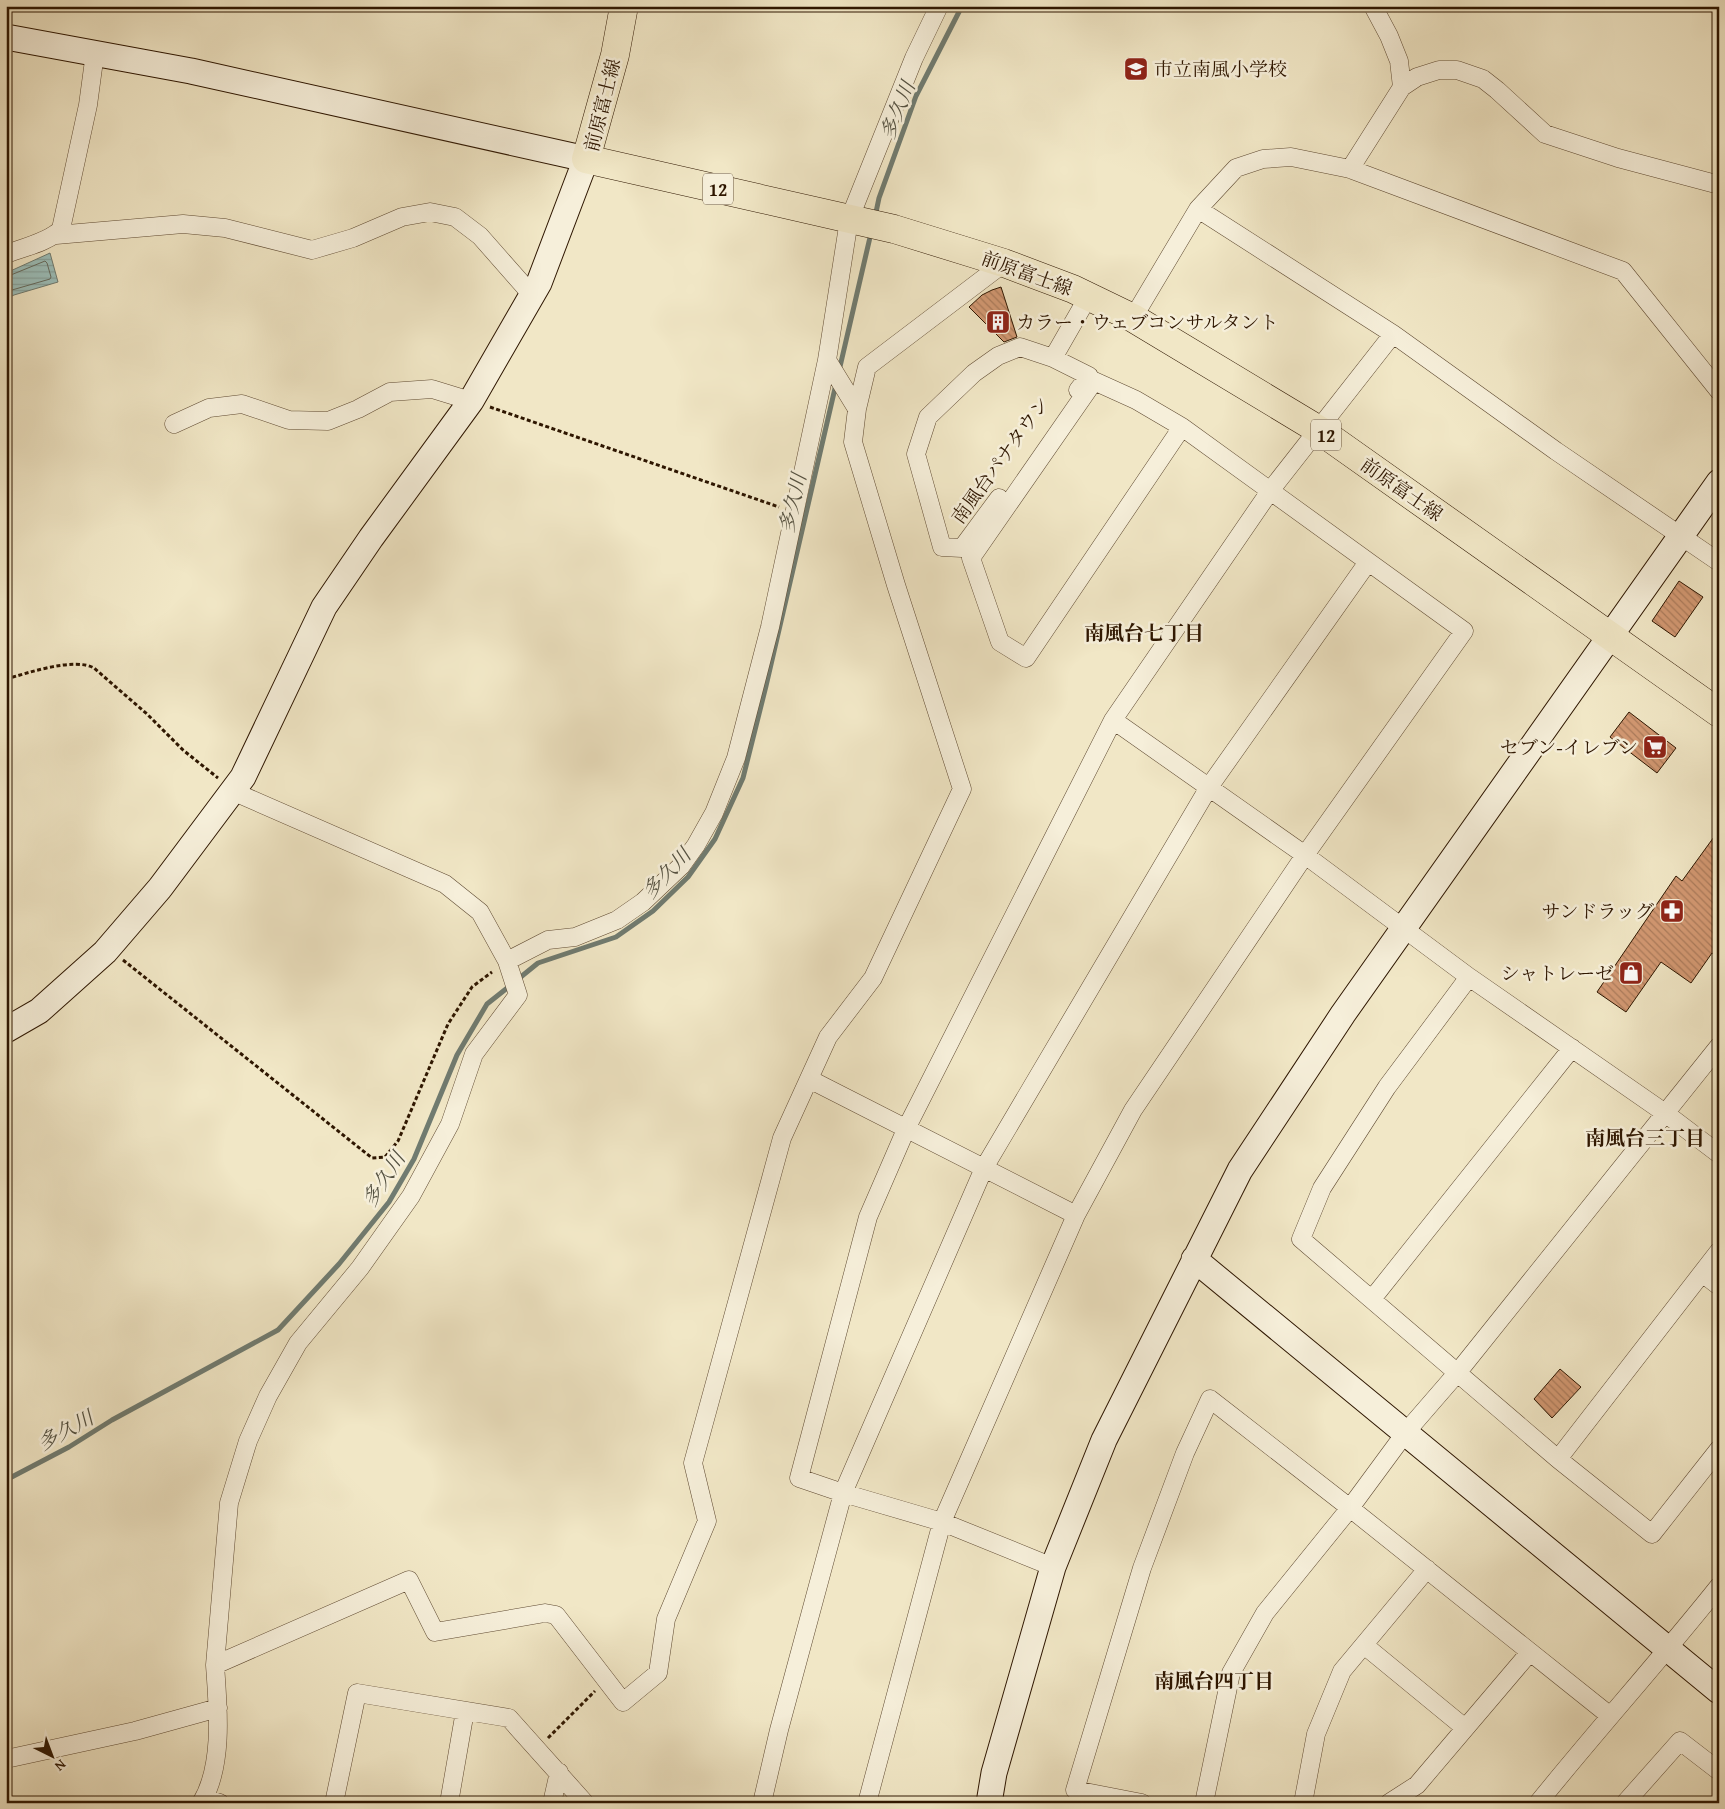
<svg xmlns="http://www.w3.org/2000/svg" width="1725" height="1809" font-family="'Gentium Book Plus','Noto Serif JP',serif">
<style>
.water{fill:url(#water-rules);stroke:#707b70}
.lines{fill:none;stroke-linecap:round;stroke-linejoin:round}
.shore{stroke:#656a5d;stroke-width:1}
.stream{stroke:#707b70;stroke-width:5}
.building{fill:url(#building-back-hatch);stroke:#2e1600}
.street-casing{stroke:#5f4a32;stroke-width:19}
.secondary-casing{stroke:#2e1600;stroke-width:27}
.primary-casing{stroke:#2e1600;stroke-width:29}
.path{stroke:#2e1600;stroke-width:3;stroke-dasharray:4 2.5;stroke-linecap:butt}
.street{stroke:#f6efda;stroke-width:18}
.secondary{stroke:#f6efda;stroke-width:25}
.primary{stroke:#f1e7c6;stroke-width:28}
.labels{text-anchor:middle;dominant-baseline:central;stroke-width:5;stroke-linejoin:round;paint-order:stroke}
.shield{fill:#f6efda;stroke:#6a5741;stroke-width:1}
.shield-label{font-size:18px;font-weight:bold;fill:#2e1600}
.poi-label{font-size:19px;fill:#2e1600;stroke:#f6efda;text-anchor:end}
.street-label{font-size:19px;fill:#2e1600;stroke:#f6efda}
.water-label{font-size:20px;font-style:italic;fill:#545141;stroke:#f6efda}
.neighbourhood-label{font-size:20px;font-weight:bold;fill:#2e1600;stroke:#f6efda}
</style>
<defs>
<pattern id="water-rules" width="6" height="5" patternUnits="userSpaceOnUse" patternTransform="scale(1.25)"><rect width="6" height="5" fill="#9cbfba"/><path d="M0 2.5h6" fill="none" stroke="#87a39e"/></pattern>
<pattern id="building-back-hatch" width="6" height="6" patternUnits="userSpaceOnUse" patternTransform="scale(1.25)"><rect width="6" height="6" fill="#d29872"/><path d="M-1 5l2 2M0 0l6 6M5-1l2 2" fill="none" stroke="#ab7b5b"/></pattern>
</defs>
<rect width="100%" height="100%" fill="#f1e7c6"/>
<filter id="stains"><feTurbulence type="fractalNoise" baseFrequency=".004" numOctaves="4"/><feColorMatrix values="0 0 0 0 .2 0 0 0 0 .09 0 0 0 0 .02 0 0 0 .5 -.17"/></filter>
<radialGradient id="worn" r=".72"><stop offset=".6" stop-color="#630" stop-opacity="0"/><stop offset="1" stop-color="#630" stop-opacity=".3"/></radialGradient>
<path class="water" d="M50,253l8,29 -44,13 -8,4v-26z"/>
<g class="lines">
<path class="shore" d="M6,277l39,-16 2,2 4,14 -1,2 -38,11 -6,3"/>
<path class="stream" d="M875,217l4,-19 37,-102 46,-90
M839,371l32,-138
M517,980l21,-17 78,-26 37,-26 35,-34 27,-38 28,-61 23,-92 70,-302
M6,1480l63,-33 43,-27 166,-90 61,-66 50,-62 25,-43 43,-104 30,-51 24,-19"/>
</g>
<path class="building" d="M1001,287l16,50 -13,5 -35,-35 13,-12 10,-5z
M1679,581l24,16 -28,40 -23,-16z
M1629,712l47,36 -19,25 -47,-36z
M1719,830v128l-7,-5 -21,30 -30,-21 -35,50 -29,-20 79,-116 6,5z
M1560,1369l21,18 -29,31 -18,-19z"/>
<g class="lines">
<defs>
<path id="street" d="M1373,6l16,30 10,25 3,26
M1350,169l52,-82 15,-10 22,-7h18l26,9 14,11 48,44 73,24 94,25
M1198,209l195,125 163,117 163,111
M56,235l127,-11 42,4 87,22 41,-12 49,-21 28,-5 25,5 25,19 52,59
M6,254c16,-6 45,-13 55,-25l27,-124 7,-52
M1133,318l65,-109 38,-41 27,-9 28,-2 59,12 273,102 96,120
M1053,358l36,18 -11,14
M827,360l30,49
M174,424l35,-16 33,-4 47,16 39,1 30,-12 32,-17 42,-3 39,12
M999,498l-37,50 -20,-1 -26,-93 12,-37 46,-44 24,-17 22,-9 33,11 35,-61
M1113,720l192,135 164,122 196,136 54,41
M507,961l41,-21 27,-3 42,-17 26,-18 38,-36 15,-21 18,-32 22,-55 34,-131 57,-267 22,-140 65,-162 25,-52
M1469,977l-82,110 -65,101 -21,51 257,220 94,75 67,-85
M809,1079l267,136
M1702,1273l17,13
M1372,1299l200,-251
M1558,1459l161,-208
M1053,1567l-111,-45 -99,-29 -44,-15 69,-261 39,-90 206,-407 157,-229 123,-157
M1364,1645l101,83
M215,1665l14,-162 19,-62 20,-45 30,-53 62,-75 51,-72 39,-72 24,-70 44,-59 -11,-34 -27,-49 -35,-28 -213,-93
M6,1759l129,-28 83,-23
M204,1798l16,5
M201,1803c23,-37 17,-96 14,-138l194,-85 26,52 110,-19 11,2 67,87 35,-29 8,-54 41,-98 -14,-58 89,-325 46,-101 45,-59 89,-189 -66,-204 -43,-143 4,-33 10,-42 137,-104
M334,1803l23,-110 152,25 76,85
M449,1803l16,-92
M552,1803l7,-31
M762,1803l17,-73 64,-237 141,-325 225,-381 159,-225
M867,1803l75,-281 134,-307 57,-105 172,-255 159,-224 -282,-204 -46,-27 -42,-19 -123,177 29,84 26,16 156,-231
M1142,1803l-67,-13 67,-222 43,-115 25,-54 140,109 259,207
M1204,1803l27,-130 34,-60 85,-105 56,-76 52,-60 261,-326
M1303,1803l13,-69 26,-63 85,-102
M1389,1803l28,-18 113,-133
M1538,1803c59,-73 122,-143 181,-217
M1625,1803l55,-62 39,30"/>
<path id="secondary" d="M6,37l185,34 395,88 -47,124 -68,118 -100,137 -47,69 -81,170 -83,111 -55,64 -66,59 -33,19
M1194,1259l525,432
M989,1803l5,-30 59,-206 51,-127 136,-270 103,-156 376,-532"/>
<path id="primary" d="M624,6l-9,49 -29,104 308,70 110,34 69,26 60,29 186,112 400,283"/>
</defs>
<use href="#street" class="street-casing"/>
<use href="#secondary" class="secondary-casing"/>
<use href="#primary" class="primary-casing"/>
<path class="path" d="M490,407l289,100
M6,679c22,-6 68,-22 88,-11l53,46 36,36 35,28
M123,960l249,198 13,-1 13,-16 50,-117 24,-37 20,-15
M548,1738l47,-47"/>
<use href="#street" class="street"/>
<use href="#secondary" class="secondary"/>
<use href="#primary" class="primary"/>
</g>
<defs>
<symbol id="school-square" viewBox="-11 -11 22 22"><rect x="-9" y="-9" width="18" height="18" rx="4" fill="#8f2418" stroke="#f6efda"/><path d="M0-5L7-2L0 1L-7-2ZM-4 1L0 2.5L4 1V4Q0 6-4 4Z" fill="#fff"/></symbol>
<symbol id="building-square" viewBox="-11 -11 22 22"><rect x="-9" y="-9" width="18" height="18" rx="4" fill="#8f2418" stroke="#f6efda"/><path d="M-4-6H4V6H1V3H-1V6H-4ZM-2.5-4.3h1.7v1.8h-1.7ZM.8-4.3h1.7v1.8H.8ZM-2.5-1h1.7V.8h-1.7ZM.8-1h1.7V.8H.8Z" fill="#fff"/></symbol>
<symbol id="supermarket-square" viewBox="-11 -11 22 22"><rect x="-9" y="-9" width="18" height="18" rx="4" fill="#8f2418" stroke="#f6efda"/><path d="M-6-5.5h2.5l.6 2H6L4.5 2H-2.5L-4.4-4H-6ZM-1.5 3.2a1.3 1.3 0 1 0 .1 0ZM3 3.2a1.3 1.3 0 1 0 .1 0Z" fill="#fff"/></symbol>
<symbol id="pharmacy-square" viewBox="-11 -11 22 22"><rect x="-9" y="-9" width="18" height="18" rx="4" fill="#8f2418" stroke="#f6efda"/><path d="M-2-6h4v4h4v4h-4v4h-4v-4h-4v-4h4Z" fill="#fff"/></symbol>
<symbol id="shop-square" viewBox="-11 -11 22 22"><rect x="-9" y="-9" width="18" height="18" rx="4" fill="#8f2418" stroke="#f6efda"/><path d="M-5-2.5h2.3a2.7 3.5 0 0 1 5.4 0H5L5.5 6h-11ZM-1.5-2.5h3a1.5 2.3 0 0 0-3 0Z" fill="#fff"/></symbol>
</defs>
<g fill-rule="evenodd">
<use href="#school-square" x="1122" y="55" width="28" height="28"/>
<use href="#building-square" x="984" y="308" width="28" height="28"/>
<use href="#supermarket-square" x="1641" y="733" width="28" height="28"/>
<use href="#pharmacy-square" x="1658" y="897" width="28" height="28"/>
<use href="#shop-square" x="1617" y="959" width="28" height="28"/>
</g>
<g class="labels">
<g class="shield">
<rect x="703" y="173.5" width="30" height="31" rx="4"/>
<rect x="1311" y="419.5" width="30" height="31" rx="4"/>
</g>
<g class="shield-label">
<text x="718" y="189">12</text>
<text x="1326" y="435">12</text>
</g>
<g class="poi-label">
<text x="1154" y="69" text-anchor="start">市立南風小学校</text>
<text x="1016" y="322" text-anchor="start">カラー・ウェブコンサルタント</text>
<text x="1638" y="747">セブン-イレブン</text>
<text x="1654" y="911">サンドラッグ</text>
<text x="1614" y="973">シャトレーゼ</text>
</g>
<g class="street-label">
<text transform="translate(602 105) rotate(-76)">前原富士線</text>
<text transform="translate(1027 273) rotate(20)">前原富士線</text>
<text transform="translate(1000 460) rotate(-54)">南風台パナタウン</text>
<text transform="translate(1402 489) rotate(35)">前原富士線</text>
</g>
<g class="water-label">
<text transform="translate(897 110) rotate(-68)">多久川</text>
<text transform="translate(792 503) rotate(-77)">多久川</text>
<text transform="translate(666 873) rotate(-47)">多久川</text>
<text transform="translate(383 1179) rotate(-57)">多久川</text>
<text transform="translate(65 1430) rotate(-29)">多久川</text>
</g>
<g class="neighbourhood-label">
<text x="1144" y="632">南風台七丁目</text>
<text x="1645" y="1137">南風台三丁目</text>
<text x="1214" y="1680">南風台四丁目</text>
</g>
</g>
<rect width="1725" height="1809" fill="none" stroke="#f1e7c6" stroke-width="25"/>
<rect x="8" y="8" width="1710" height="1794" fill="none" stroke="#2e1600" stroke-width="2.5"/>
<rect x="12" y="12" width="1700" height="1784" fill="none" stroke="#2e1600"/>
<g transform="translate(52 1756) rotate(138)" stroke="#f6efda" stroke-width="4" paint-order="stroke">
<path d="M0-4L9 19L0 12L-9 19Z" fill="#2e1600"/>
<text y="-8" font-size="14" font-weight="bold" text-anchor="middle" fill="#2e1600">N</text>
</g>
<rect width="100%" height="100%" filter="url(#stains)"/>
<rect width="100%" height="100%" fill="url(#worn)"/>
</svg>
